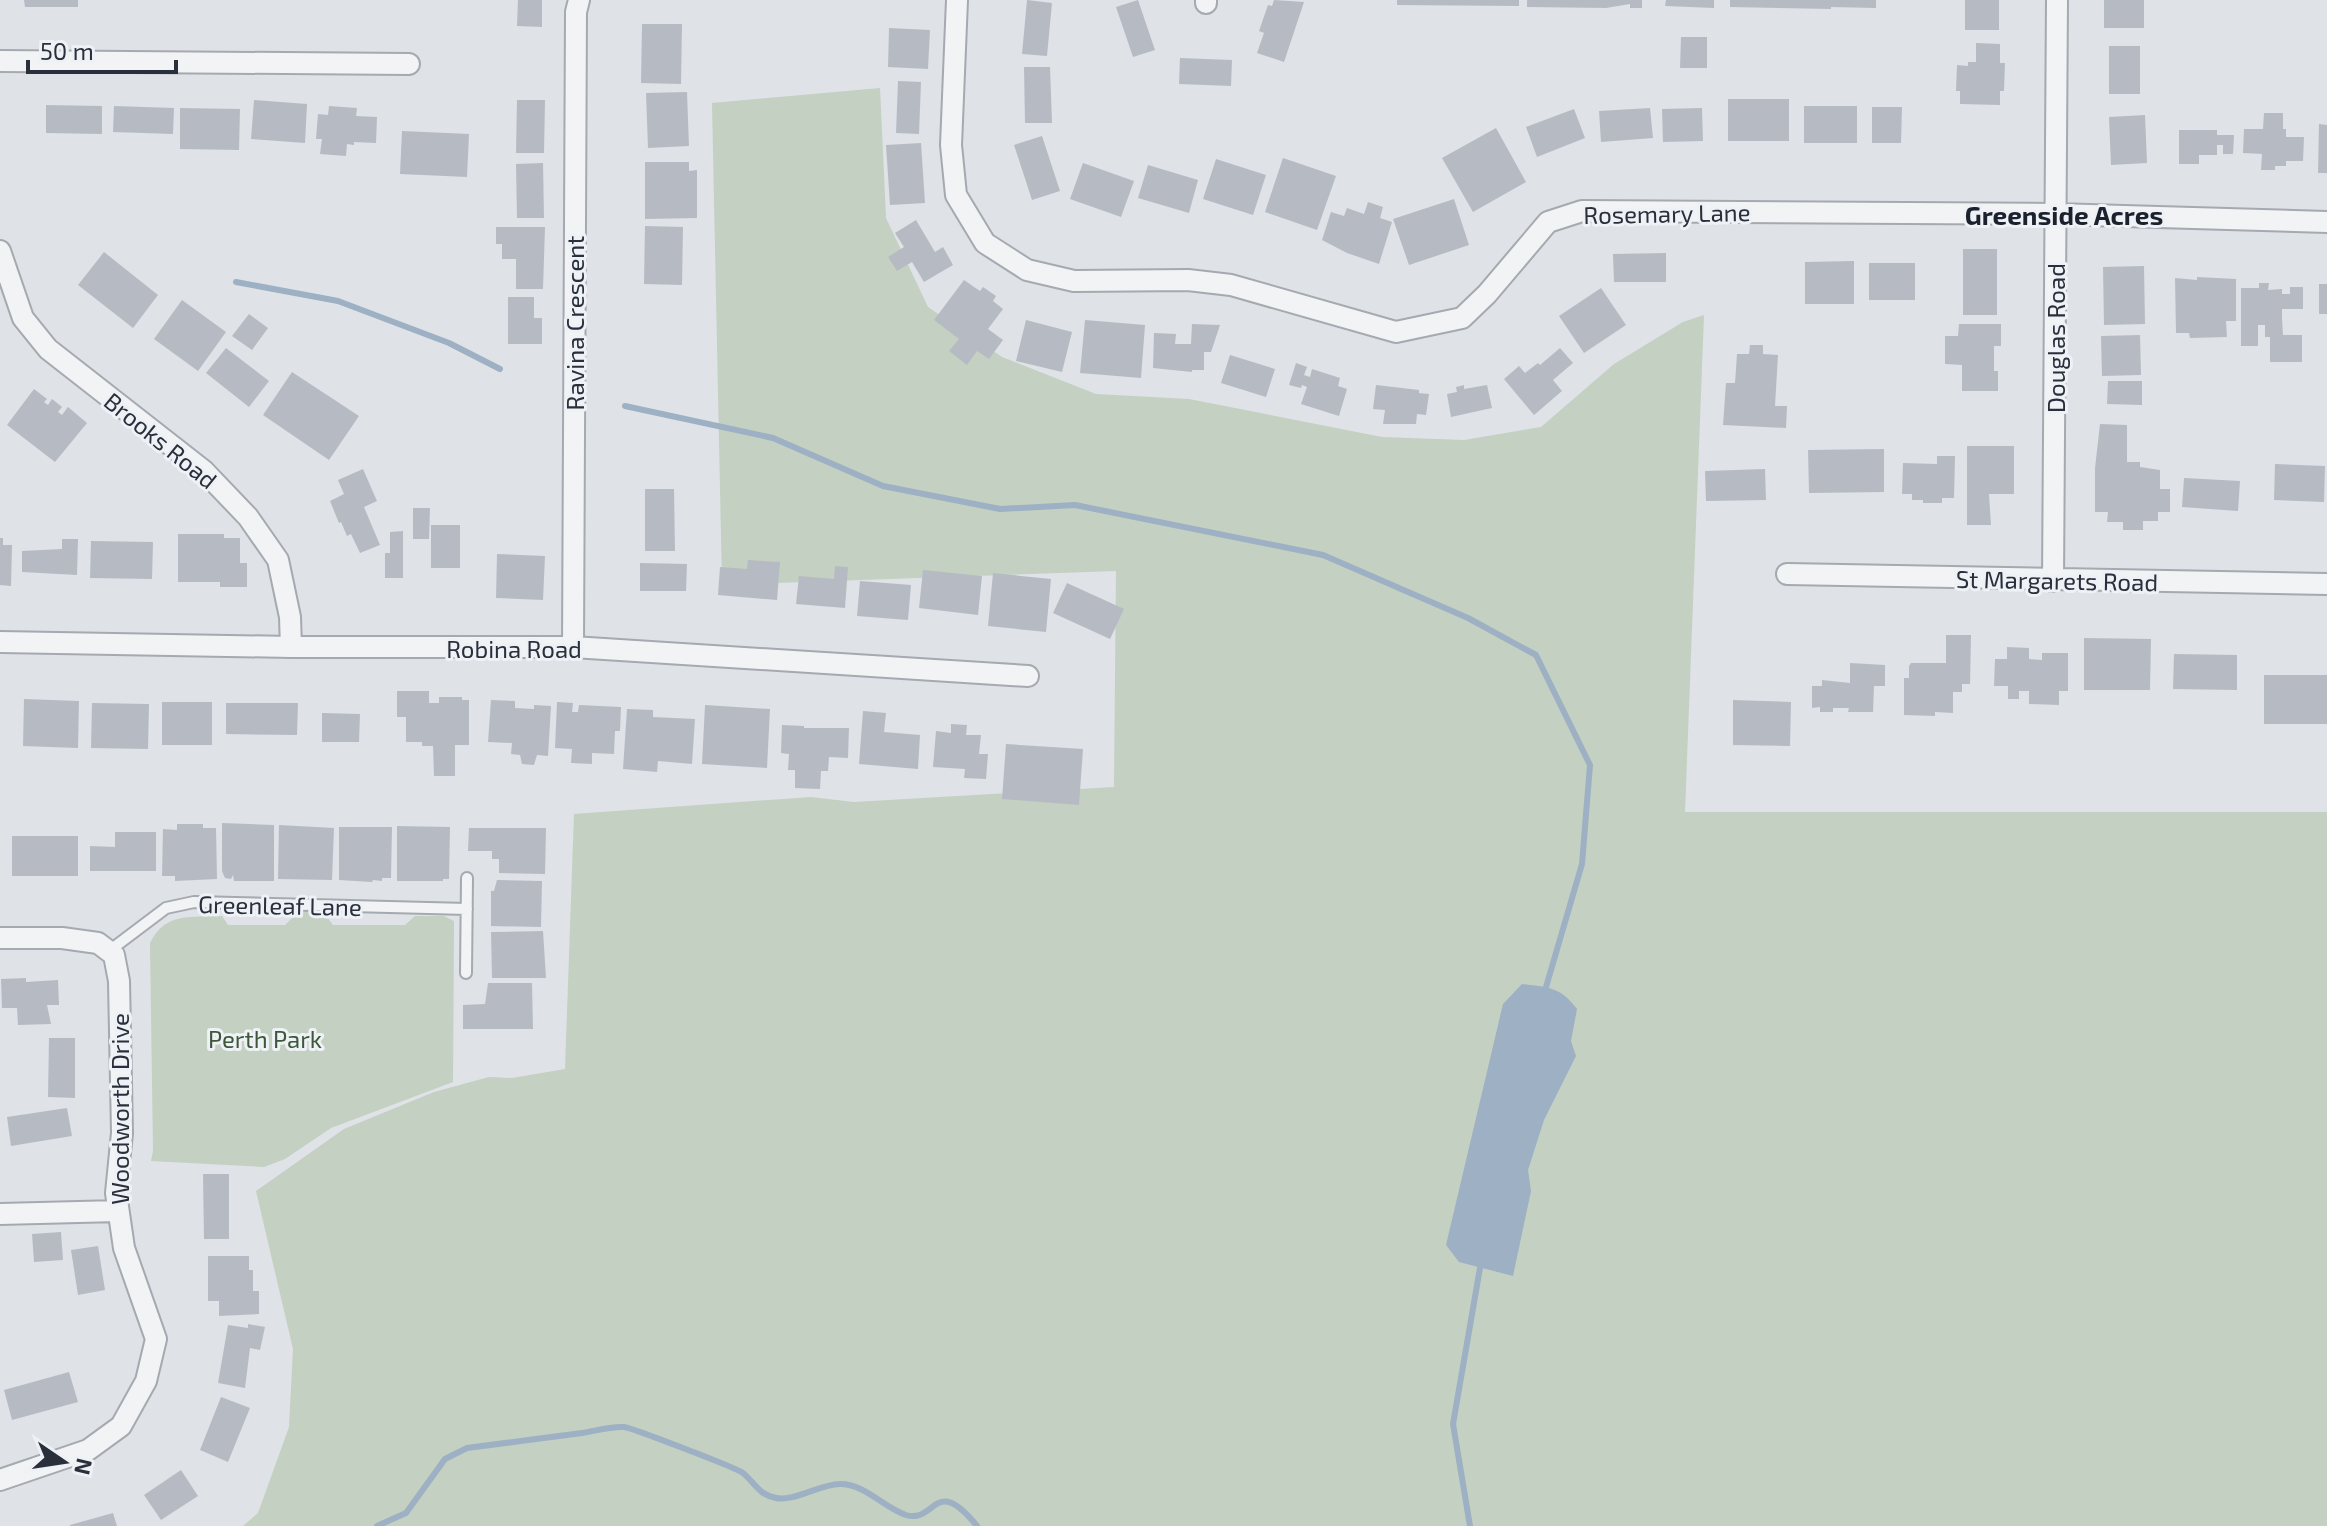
<svg xmlns="http://www.w3.org/2000/svg" width="2327" height="1526" font-family="'Exo 2',sans-serif">
<style>
.green{fill:#c4d0c1}
.water{fill:#9db0c4}
.lines{fill:none;stroke-linecap:round;stroke-linejoin:round}
.stream{stroke:#9db0c4;stroke-width:6}
.building{fill:#b6bbc3}
.service-casing{stroke:#a5a9b0;stroke-width:14}
.minor-casing{stroke:#a5a9b0;stroke-width:24}
.service{stroke:#f1f3f5;stroke-width:10}
.minor{stroke:#f1f3f5;stroke-width:20}
.labels{text-anchor:middle;dominant-baseline:central;stroke-width:6;stroke-linejoin:round;paint-order:stroke}
.street-label{font-size:24px;fill:#29303c;stroke:#eef1f5}
.park-label{font-size:24px;fill:#3d5738;stroke:#eef1f5}
.neighbourhood-label{font-size:26px;font-weight:bold;fill:#1b212d;stroke:#eef1f5}
</style>
<rect width="100%" height="100%" fill="#dfe2e7"/>
<path class="green" d="M880,88l6,130 42,89 74,50 94,37 93,5 193,38 82,3 77,-13 73,-63 69,-42 21,-7 -19,497h642v714h-2084l15,-13 31,-86 4,-78 -37,-158 88,-62 90,-37 55,-15 23,1 53,-9 9,-255 237,-17 43,5 260,-15 2,-216 -394,14 -10,-482z
M299,911l24,1 10,13h72l10,-9h29l10,5 -1,161 -122,46 -46,31 -21,8 -113,-6 2,-10 -3,-208c16,-32 41,-25 72,-27l6,9h57z"/>
<path class="water" d="M1522,984c26,3 39,3 55,25l-6,32 5,15 -32,64 -16,50 3,21 -18,85 -54,-14 -13,-17 57,-241z"/>
<g class="lines">
<path class="stream" d="M236,282l102,19 111,42 51,26
M625,406l148,32 110,48 117,23 75,-4 248,50 145,63 68,37 54,110 -8,99 -36,123
M377,1526l29,-13 39,-54 22,-11c38,-5 77,-10 115,-15 13,-2 29,-7 42,-6 8,1 113,41 119,46 12,10 16,22 33,25 18,4 44,-14 64,-14 25,0 43,23 66,31 30,9 28,-42 71,11
M1470,1526l-17,-102 27,-156"/>
</g>
<path class="building" d="M24,0h54v7h-53z
M518,0h24v27l-25,-1z
M1027,0l25,3 -5,53 -25,-2z
M1138,0l17,50 -22,7 -17,-50z
M1274,0l30,2 -20,60 -27,-9 7,-20 -5,-2 9,-26 4,1z
M1397,0h122v6l-122,-1z
M1527,0h115v8h-12v-4l-24,4 -79,-1z
M1666,0h48v8l-49,-2z
M1730,0h146v8l-45,-1v2l-101,-2z
M1965,0h34v30h-34z
M2104,0h40v28h-40z
M642,24h40l-1,60 -40,-1z
M889,28l41,2 -2,39 -40,-2z
M1681,37h26v31h-27z
M1976,43l24,1v19h5l-1,28h-4v14l-40,-1v-13h-4l1,-26 11,1v-4h8z
M2109,46h31v48h-31z
M1180,58l52,2 -1,26 -52,-2z
M1024,67h26l2,56h-27z
M898,81l23,1 -2,52 -23,-1z
M687,92l2,54 -41,2 -2,-55z
M1728,99h61v42h-61z
M254,100l53,4 -2,39 -54,-4z
M517,100h28l-1,53h-28z
M46,105l56,1v28l-56,-1z
M114,106l60,2 -1,26 -60,-2z
M329,106l28,2 -1,8 21,1 -1,26 -22,-1v3l-7,-1 -1,12 -26,-2 2,-15h-6l2,-25 10,1z
M1804,106h53v37h-53z
M1872,107h30l-1,36h-29z
M180,108l60,1 -1,41 -59,-1z
M1650,108l3,30 -52,4 -2,-31z
M1702,108l1,33 -40,1 -1,-33z
M1574,109l11,29 -48,19 -11,-30z
M2264,113h19v16h3v8h18l-1,24h-17v5h-11v4h-14l1,-16 -19,-1 1,-24h19z
M2145,115l2,48 -36,2 -2,-48z
M2319,124l8,1v48h-9z
M1496,128l30,54 -53,30 -31,-54z
M2179,130h38v5h17l-1,19h-10v-9h-6v10h-18v9h-20z
M402,131l67,3 -2,43 -67,-3z
M1042,136l18,55 -28,9 -18,-55z
M921,143l4,60 -35,2 -4,-60z
M1283,158l53,18 -19,54 -52,-18z
M1216,159l50,16 -13,40 -50,-16z
M645,162h44v9l8,-1v48l-52,1z
M543,163l1,55h-27l-1,-54z
M1083,163l51,18 -13,36 -51,-18z
M1148,165l50,15 -9,33 -51,-15z
M1454,199l15,46 -60,20 -16,-46z
M1368,202l15,5 -3,11 12,4 -13,42 -32,-11 -25,-13 9,-28 13,4 3,-8 17,6z
M916,220l19,32 8,-5 10,18 -29,17 -12,-20 -15,9 -9,-14 16,-10 -9,-14z
M645,226l38,1 -1,58 -38,-1z
M496,227h49l-2,62h-27v-30h-14v-15h-6z
M1963,249h34v66h-34z
M104,252l54,43 -25,33 -55,-43z
M1666,253v29h-52l-1,-28z
M1854,261v43h-49v-42z
M1869,263h46v37h-46z
M2144,266l1,58 -41,1 -1,-58z
M2197,277l39,2v42h-10l1,16 -37,1 -1,-5h-13l-1,-55 22,2z
M964,280l16,11 3,-4 13,9 -3,5 10,8 -15,20 15,11 -14,19 -12,-8 -10,14 -18,-14 10,-12 -25,-19z
M2259,283h10l-1,7 14,-1v5h8v-7h13v22h-21v9l1,17h19v27h-32v-25h-5v-12h-7v21h-17v-58h18z
M2319,284h8v30h-8z
M1601,288l25,37 -42,28 -25,-37z
M508,297h26v21h8v26h-34z
M182,300l44,32 -28,39 -44,-32z
M249,314l19,14 -16,22 -20,-14z
M1026,320l46,12 -10,40 -46,-11z
M1085,320l60,5 -4,53 -61,-5z
M1192,324l28,1 -9,27h-7v18h-12v2l-39,-4 1,-35 22,1 -1,10h16z
M1959,324h42v22h-7v25h4v20h-36v-26l-17,-1v-28h13z
M2140,335l1,40 -39,1 -1,-40z
M1750,345h13v9l15,1 -3,51h12l-1,22 -63,-3 3,-42h9l2,-29h12z
M226,348l43,33 -20,26 -43,-34z
M1560,348l13,15 -20,17 9,11 -28,24 -30,-36 15,-13 6,7 13,-10 2,2z
M1230,355l45,14 -9,28 -45,-14z
M1296,363l11,4 -3,8 6,2 2,-8 28,9 -2,8 9,3 -8,27 -38,-12 6,-17 -5,-2 -1,3 -12,-3z
M292,372l67,44 -30,44 -66,-45z
M2108,381h34v24l-35,-1z
M1376,385l43,5v3l10,1 -3,21 -9,-1 -1,10h-33l2,-14 -12,-1z
M1464,385v4l23,-4 5,23 -41,9 -4,-23 10,-2 -1,-5z
M34,389l13,10 -3,3 4,3 4,-6 10,8 -4,5 4,3 6,-8 19,16 -32,39 -48,-37z
M2100,424l27,1v37h13v5l20,3v19h10v23h-12v9h-15v9h-20v-8h-16l1,-10h-13v-44z
M1967,446h47v48h-25l2,31h-24z
M1884,449v43l-75,1 -1,-43z
M1937,456h18l-1,42h-12v5h-19v-3h-11v-6h-10l1,-31 34,1z
M2275,464l50,2 -1,36 -50,-2z
M363,469l14,32 -13,6 16,38 -20,8 -9,-19 -4,2 -6,-14 -2,1 -9,-22 14,-7 -6,-14z
M1765,469l1,31 -60,1 -1,-30z
M2184,478l56,3 -2,30 -56,-4z
M645,489h29l1,62h-30z
M413,508h17l-1,31h-16z
M431,525h29v43h-29z
M403,531v47h-18v-25h5v-21z
M178,534h46v4h16v25h7v24h-27v-5h-42z
M0,538h3v7h9l-1,41 -11,-1z
M62,539h16l-1,36 -55,-3v-21l40,-2z
M91,541l62,1 -1,37 -62,-1z
M497,554l48,2 -2,44 -47,-2z
M748,560l32,2 -3,38 -59,-5 2,-28 27,2z
M640,563l47,1 -1,27h-46z
M835,566l13,1 -3,41 -49,-4 3,-28 35,3z
M923,570l59,6 -4,39 -59,-7z
M993,573l58,6 -5,53 -58,-6z
M860,581l51,4 -3,35 -51,-4z
M1067,583l57,26 -14,30 -57,-26z
M1946,635h25l-1,49h-8v8h-9v21l-18,-1v4l-31,-1v-37h5v-12l2,-3h35z
M2084,638l67,1 -1,51h-66z
M2007,647l22,1v11l13,1v-7h26v38h-9v14l-30,-1v-13h-10v8h-11v-13h-14l1,-27h12z
M2174,654l63,1v35l-64,-1z
M1850,663l35,2v21h-11l-1,26h-25l1,-4h-16v4h-13v-5l-8,1v-22h10v-6l28,3z
M2264,675h63v49h-63z
M397,691h32v12h10v-6h23v3h7v45h-14v31h-21l-1,-30h-11v-4h-16v-25h-9z
M24,699l55,2 -1,47 -55,-2z
M491,700l24,1v7l19,1v-4l17,1 -3,50 -11,-1 -3,10 -12,-1 -2,-9 -9,-1 1,-11 -24,-1z
M1733,700l58,2 -1,44 -57,-1z
M162,702h50v43h-50z
M557,702l16,1 -1,9h6l1,-7 42,2 -1,24h-5l-1,23 -22,-1v11l-21,-1 1,-14 -17,-1z
M92,703l57,1 -1,45 -57,-1z
M226,703h72l-1,32 -71,-1z
M705,705l65,4 -3,59 -65,-4z
M627,709l26,1v7l42,2 -3,45 -34,-3 -1,11 -34,-3z
M863,711l23,2 -2,19 36,3 -2,34 -59,-5z
M322,713l38,1 -1,28h-37z
M951,724l16,1 -1,10h15l-2,19h9l-2,25 -22,-1 1,-9 -32,-2 3,-36 15,2z
M782,725l22,1v2h45l-1,30 -19,-1 -1,14h-7l-1,18 -25,-1v-18h-7l1,-16 -8,-1z
M1006,744l77,5 -4,56 -77,-6z
M222,823l52,2v56h-40l-1,-6 -2,4 -6,-1 -3,-7z
M177,824h26v4h13l1,51 -42,2v-5h-13l1,-47 14,1z
M279,825l55,3 -2,52 -54,-1z
M397,826l53,1 -1,52h-6v2h-46z
M339,827h53l-1,51h-9v3l-9,-1 -1,2 -33,-2z
M469,828h77l-1,46 -46,-1v-14h-7v-8h-24z
M115,832h41v39h-66v-25l25,1z
M12,836h66v40h-66z
M497,880l45,1 -1,46 -50,-1v-35h3z
M543,931l3,47h-54l-1,-46z
M26,978v4l32,-2 1,25h-12l4,19 -33,1 -1,-17h-15l-1,-29z
M488,983h44l1,46h-70v-24l22,-1z
M49,1038h26v60l-27,-1z
M67,1108l5,28 -61,10 -4,-29z
M203,1174h26v65h-25z
M61,1232l2,28 -29,2 -2,-28z
M98,1246l7,44 -27,5 -7,-45z
M208,1256h41v14h4v21h6v23l-40,2v-15h-11z
M248,1324l17,3 -5,23 -10,-2 -5,40 -27,-5 10,-58 20,3z
M69,1372l9,30 -66,18 -8,-30z
M221,1397l29,11 -22,54 -28,-12z
M181,1470l17,26 -37,24 -17,-25z
M113,1513l4,13h-47v-1z"/>
<g class="lines">
<defs>
<path id="service" d="M109,951l57,-43 28,-6 273,7
M466,973l1,-95"/>
<path id="minor" d="M957,0l-6,145 5,50 29,48 42,27 47,11 114,-1 43,5 165,47 66,-14 25,-24 61,-72 34,-11 473,3 272,8
M1206,0v3
M0,61l409,3
M0,251l23,67 25,31 156,122 44,46 30,43 12,57 1,30
M1787,574l540,10
M2053,581l4,-581
M0,642l291,5h282l455,29
M573,647l3,-635 3,-12
M0,938h62l36,5 16,12 5,26 3,152 -6,60 8,55 32,91 -10,42 -25,45 -33,24 -88,30
M0,1214l118,-3"/>
</defs>
<use href="#service" class="service-casing"/>
<use href="#minor" class="minor-casing"/>
<use href="#service" class="service"/>
<use href="#minor" class="minor"/>
</g>
<g class="labels">
<g class="street-label">
<text transform="translate(1667 213) rotate(-1)">Rosemary Lane</text>
<text transform="translate(574 323) rotate(-90)">Ravina Crescent</text>
<text transform="translate(2055 338) rotate(-90)">Douglas Road</text>
<text transform="translate(161 440) rotate(39)">Brooks Road</text>
<text transform="translate(2057 580) rotate(1)">St Margarets Road</text>
<text x="514" y="648">Robina Road</text>
<text transform="translate(280 905) rotate(1)">Greenleaf Lane</text>
<text transform="translate(119 1109) rotate(-90)">Woodworth Drive</text>
</g>
<g class="park-label">
<text x="265" y="1038">Perth Park</text>
</g>
<g class="neighbourhood-label">
<text x="2064" y="214">Greenside Acres</text>
</g>
</g>
<g transform="translate(64 1462) rotate(103)" stroke="#eef1f5" stroke-width="6" paint-order="stroke">
<path d="M0-6L14 30L0 20L-14 30Z" fill="#29303c"/>
<text y="-12" font-size="22" font-weight="bold" text-anchor="middle" fill="#29303c">N</text>
</g>
<path d="M28 60v12h148v-12" fill="none" stroke="#29303c" stroke-width="4"/>
<text x="40" y="60" font-size="24" fill="#29303c" stroke="#eef1f5" stroke-width="6" paint-order="stroke">50 m</text>
</svg>
